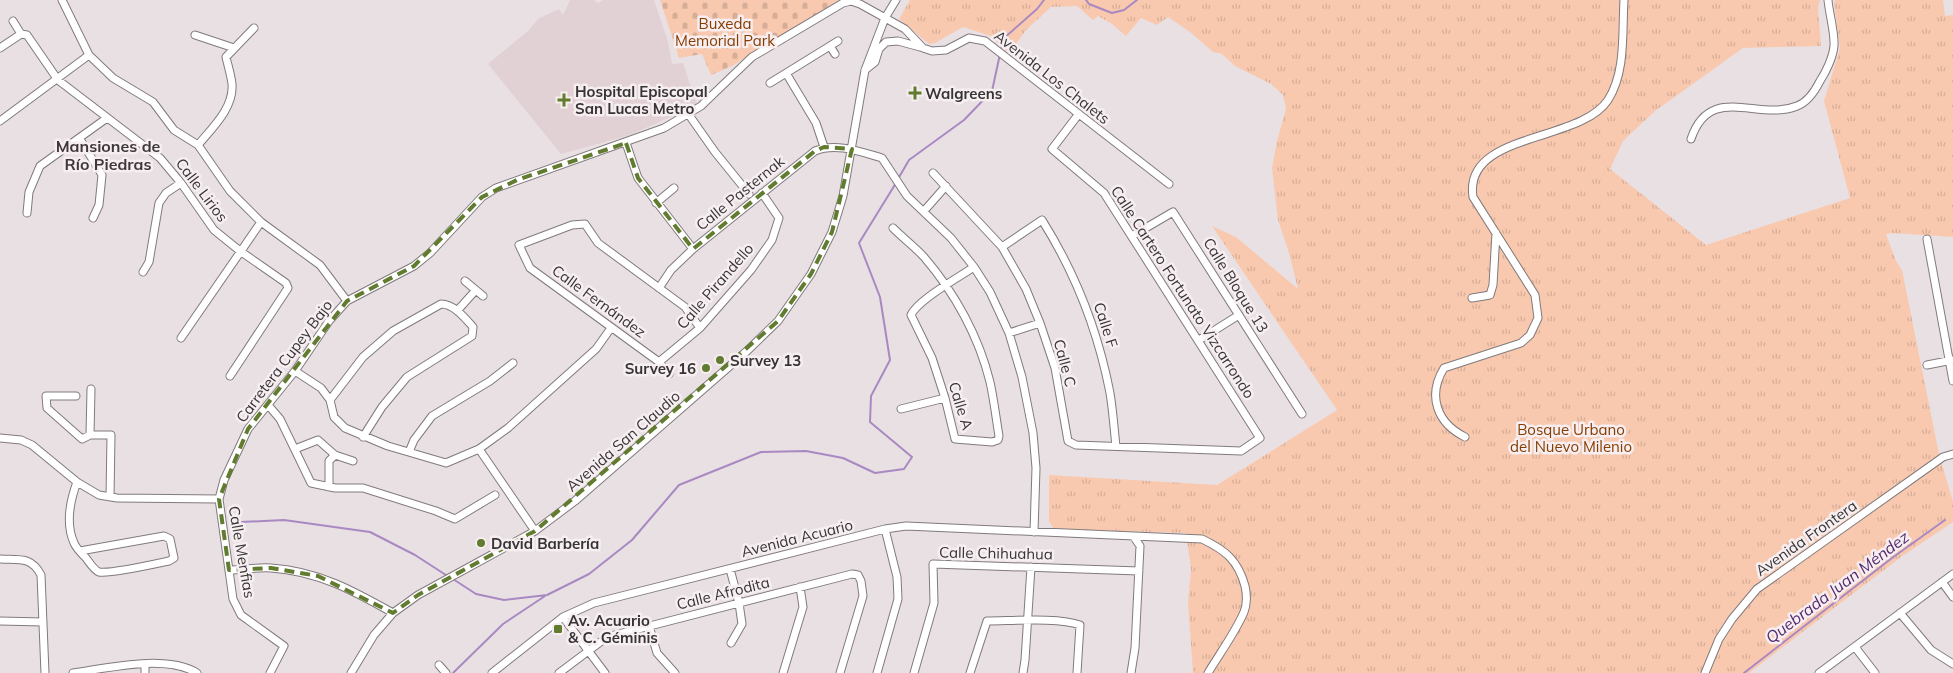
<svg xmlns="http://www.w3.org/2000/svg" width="1953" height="673" font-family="Mulish,sans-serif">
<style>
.built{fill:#e1d0d4}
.cemetery{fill:url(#cemetery-stones)}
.park{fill:url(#park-tufts)}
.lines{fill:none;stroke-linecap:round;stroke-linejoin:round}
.stream{stroke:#a889c2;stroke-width:2}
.minor-casing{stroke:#817a7c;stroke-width:9}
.minor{stroke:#fff;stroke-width:7}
.marked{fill:none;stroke:#617b2f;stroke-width:4;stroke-dasharray:10 6;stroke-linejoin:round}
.poi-dot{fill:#617b2f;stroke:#f6eef0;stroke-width:2}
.labels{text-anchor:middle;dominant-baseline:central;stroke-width:5;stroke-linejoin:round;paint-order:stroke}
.park-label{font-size:15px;fill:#873c00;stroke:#f6eef0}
.street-label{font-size:15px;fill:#373435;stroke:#f6eef0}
.poi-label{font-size:15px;font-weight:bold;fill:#373435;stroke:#f6eef0;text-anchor:start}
.neighbourhood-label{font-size:16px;font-weight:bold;fill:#3f383a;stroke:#f6eef0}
.water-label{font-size:16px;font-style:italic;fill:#542b70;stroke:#f6eef0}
</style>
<defs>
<pattern id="cemetery-stones" width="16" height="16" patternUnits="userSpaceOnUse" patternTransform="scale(1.25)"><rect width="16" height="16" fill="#f9c9af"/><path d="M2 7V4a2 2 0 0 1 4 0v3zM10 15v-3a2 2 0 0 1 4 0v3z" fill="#d6ad97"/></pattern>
<pattern id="park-tufts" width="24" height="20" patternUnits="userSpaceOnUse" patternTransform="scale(1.25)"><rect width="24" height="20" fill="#f9c9af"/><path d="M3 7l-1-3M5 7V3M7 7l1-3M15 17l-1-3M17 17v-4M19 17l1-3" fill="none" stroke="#d6ad97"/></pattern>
</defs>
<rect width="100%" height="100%" fill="#e9e0e3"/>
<path class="built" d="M570,0h24l4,3 5,-3h51l14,42 4,22 11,-1 14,42 -67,30 -69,19 -73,-90 41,-34 9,-11 21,-10 4,6z"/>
<path class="cemetery" d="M660,0h179l-107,66 -21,9 -9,-21 -23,4z"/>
<path class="park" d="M910,0h910l-2,8 3,38 -78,2 -88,63 -32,30 -13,28 96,76 144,-47 -26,-97 16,-53 -6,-44 1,-4h108l2,16 8,-1v222l-61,-4 -6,1 10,27 6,9 37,184 14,48v20l-52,35 -152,116h-556l-5,-70 3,-34 -5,-36 -132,-4 -5,-8v-46l168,10 120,-75 -125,-184 24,11 62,52 -9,-36 -11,-33 -6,-52 5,-27 9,-32 -3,-14 -12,-11 -36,-18 -13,-12 -9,-2 -23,-20 -22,-15 -11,8 -16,-7 -15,18 -14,-12 -14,-8 -5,4 -16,-14 -26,1 -25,23 -16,22 -5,-2 -14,-14 -28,-9 -28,16 -6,1 -30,-25z"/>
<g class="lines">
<path class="stream" d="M1086,0l3,4 23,9 12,-3 13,-10
M1001,50l2,-11 34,-30 7,-9
M898,179l11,-19 55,-40 28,-29 8,-37
M241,522l43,-2 86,12 45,23 34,22
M453,579l23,15 28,6 43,-5 42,-21 43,-34 47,-55 82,-33 45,-1 37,7 32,15 29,-4 8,-12 -42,-35 1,-26 19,-36 -10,-63 -21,-54 37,-60
M453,673l50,-49 42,-28
M1744,673l148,-115 53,-38"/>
<defs>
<path id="minor" d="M62,0l27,55 24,23 40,24 21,28 24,15 32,46 31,31 59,43 27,36
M13,21l8,13 6,1 31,45 102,78 21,25 33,47 26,21 46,32 2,5 -58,88
M195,35l39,13
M830,46l5,8
M0,48l21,-14
M865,70l10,-8 4,-13 7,-7 12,-1 22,6
M786,73l30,50 8,24
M770,83l68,-42
M689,115l26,37 34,42
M0,121l89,-66
M80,139l22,36 -3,30 -6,13
M1691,139c19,-57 67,-17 106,-33 11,-4 18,-15 23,-25 6,-9 13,-24 14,-35 1,-13 -5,-33 -6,-46
M626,143l12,35 55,71
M198,145c14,-17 36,-37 34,-61 -1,-9 -4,-18 -6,-27l28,-29
M933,173l69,74 24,42 14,34 15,45 13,73 8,4 165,6 19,-13 -156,-245 -52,-44 26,-34
M656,203l18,-15
M924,211l22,-25
M27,213l2,-21 11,-26 67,-48
M893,228c10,10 22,19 31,29 31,36 55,80 66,125 4,18 6,36 9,54l-1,4 -6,2 -37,-3 -10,-41 -13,-40 -21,-43c7,-15 48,-38 63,-48
M1132,236l41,-24 129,202
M1927,239l26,142
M1002,247l40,-27c34,54 56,111 68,173 3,18 4,36 6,53
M143,272l6,-10 10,-59 7,-10 15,-10
M465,281l18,15
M659,288l12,-18 22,-21 122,-98c21,-9 46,1 67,7l25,38 44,42 23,29 16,25 19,41 13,44 11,56 3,35 -2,64
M1472,298l18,-3 3,-10 3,-52
M457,311l18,-20
M1009,333l31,-10
M181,338l80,-116
M1199,340l40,-25
M659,362l41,-34 51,-58 21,-30 7,-22 -17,-25
M1927,365l26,-5
M295,371l26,17 9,12 4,17 11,11 43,18 58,17 33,-14 29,-21 88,-79 15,-21
M669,374l-10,-12 -129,-94 -11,-23 53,-20 13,-1 13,19 87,64 15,21
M76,396h-30l1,12 35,31 8,-4h21l-1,62
M330,400l33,-43 30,-26 48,-27c13,0 24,14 32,23l-1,9 -65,41 -25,30 -19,30
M268,405l12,14 31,64 24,5h28l73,23 19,8 40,-24
M901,409l44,-11
M90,435l1,-46
M1465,437c-28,-14 -38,-41 -21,-69l77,-25 9,-8 8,-17 -3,-23 -62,-98c-10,-65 107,-54 135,-97 18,-28 14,-67 16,-100
M0,438l21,2 11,5 45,37 22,13 18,3 102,1
M295,449l23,-9 17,15 18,6
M479,449l56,82
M409,452l5,-12 18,-24 58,-35 23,-18
M77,482c-7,19 -12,41 -3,61 2,5 8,11 12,15 3,4 8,12 13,14 11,2 56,-8 70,-11l5,-3 -4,-19 -6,-3 -84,15
M329,487v-26l6,-6
M0,559c19,1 31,-3 41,16l4,98
M730,569l9,34 3,21 -11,19
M229,570c13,0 28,-3 42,-2 47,3 83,23 122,45
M1942,582l11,15
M1900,613l31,37 22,14
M563,617l42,56
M0,621l43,1
M649,626l8,27 18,20
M1855,647l20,26
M145,664v9
M439,665l7,8
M73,673c35,-5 93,-19 124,0
M270,673l14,-27 -43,-31 -8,-16 -14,-100 5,-19 24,-51 47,-58 34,-50 18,-20 67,-35 16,-13 52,-56 14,-9 168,-60 37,-22 51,-49 91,-54 8,-2 9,3 45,25 18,19 9,3 14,-1 23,-12 16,3 184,143
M351,673l23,-38 19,-22 25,-18 117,-64 40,-30 172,-150 31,-30 33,-47 21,-42 11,-36 22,-126 20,-52 11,-18
M492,673l71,-56 31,-14 291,-74 21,-3 296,13c23,11 36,21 43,47 2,8 2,19 -1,26 -9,21 -24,41 -36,61
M559,673l48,-36 245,-63 6,1 3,6 2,15 -23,77
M783,673l20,-66 -3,-20
M877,673l21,-74 -1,-22 -12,-48
M914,673l20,-70 -1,-39 206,7
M970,673l17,-52c24,0 72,-4 93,4l-3,48
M1023,673l2,-13 6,-93
M1131,673l4,-25 5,-102 -6,-9
M1705,673l14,-34 13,-20 25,-30 186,-132 10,-3
M1819,673l134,-99"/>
</defs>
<use href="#minor" class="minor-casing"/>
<use href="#minor" class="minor"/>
</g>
<path class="marked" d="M626,143l12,35 55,71 122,-98 9,-4 28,2 -20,83 -21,42 -33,47 -243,210 -117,64 -25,18 -75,-37 -47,-8 -42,2 -10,-71 29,-70 99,-128 67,-35 68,-69 35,-17z"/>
<g class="poi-dot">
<path d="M912.5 85.5h5v5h5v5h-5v5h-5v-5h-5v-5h5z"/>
<path d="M561.5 92.5h5v5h5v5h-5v5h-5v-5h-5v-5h5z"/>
<circle cx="720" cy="360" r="5"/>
<circle cx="706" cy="368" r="5"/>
<circle cx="481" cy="543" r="5"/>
<rect x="553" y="624" width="10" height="10" rx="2.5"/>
</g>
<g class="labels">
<g class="park-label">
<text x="725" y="23">Buxeda<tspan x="725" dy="17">Memorial Park</tspan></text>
<text x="1571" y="429">Bosque Urbano<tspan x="1571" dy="17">del Nuevo Milenio</tspan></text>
</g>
<g class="street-label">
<text transform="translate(1052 77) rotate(38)">Avenida Los Chalets</text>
<text transform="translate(202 190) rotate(53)">Calle Lirios</text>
<text transform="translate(740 193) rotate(-39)">Calle Pasternak</text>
<text transform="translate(1236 285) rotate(58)">Calle Bloque 13</text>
<text transform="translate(715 286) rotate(-49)">Calle Pirandello</text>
<text transform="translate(1183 292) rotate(57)">Calle Cartero Fortunato Vizcarrondo</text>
<text transform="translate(599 301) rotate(36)">Calle Fernández</text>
<text transform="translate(1106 325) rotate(72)">Calle F</text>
<text transform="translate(284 361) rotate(-53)">Carretera Cupey Bajo</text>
<text transform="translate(1065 363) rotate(75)">Calle C</text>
<text transform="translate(961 406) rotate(73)">Calle A</text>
<text transform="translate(623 441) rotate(-41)">Avenida San Claudio</text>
<text transform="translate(797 538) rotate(-14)">Avenida Acuario</text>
<text transform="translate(1806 538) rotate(-35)">Avenida Frontera</text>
<text transform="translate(242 552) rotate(80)">Calle Menfias</text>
<text transform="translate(996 553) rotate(1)">Calle Chihuahua</text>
<text transform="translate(723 593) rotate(-14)">Calle Afrodita</text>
</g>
<g class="poi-label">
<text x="575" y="91">Hospital Episcopal<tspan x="575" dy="17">San Lucas Metro</tspan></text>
<text x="925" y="93">Walgreens</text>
<text x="730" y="360">Survey 13</text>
<text x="696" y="368" text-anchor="end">Survey 16</text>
<text x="491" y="543">David Barbería</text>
<text x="568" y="620">Av. Acuario<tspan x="568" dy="17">&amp; C. Géminis</tspan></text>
</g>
<g class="neighbourhood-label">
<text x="108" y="146">Mansiones de<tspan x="108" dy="18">Río Piedras</tspan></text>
</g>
<g class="water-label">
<text transform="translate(1837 587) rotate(-37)">Quebrada Juan Méndez</text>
</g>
</g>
</svg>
